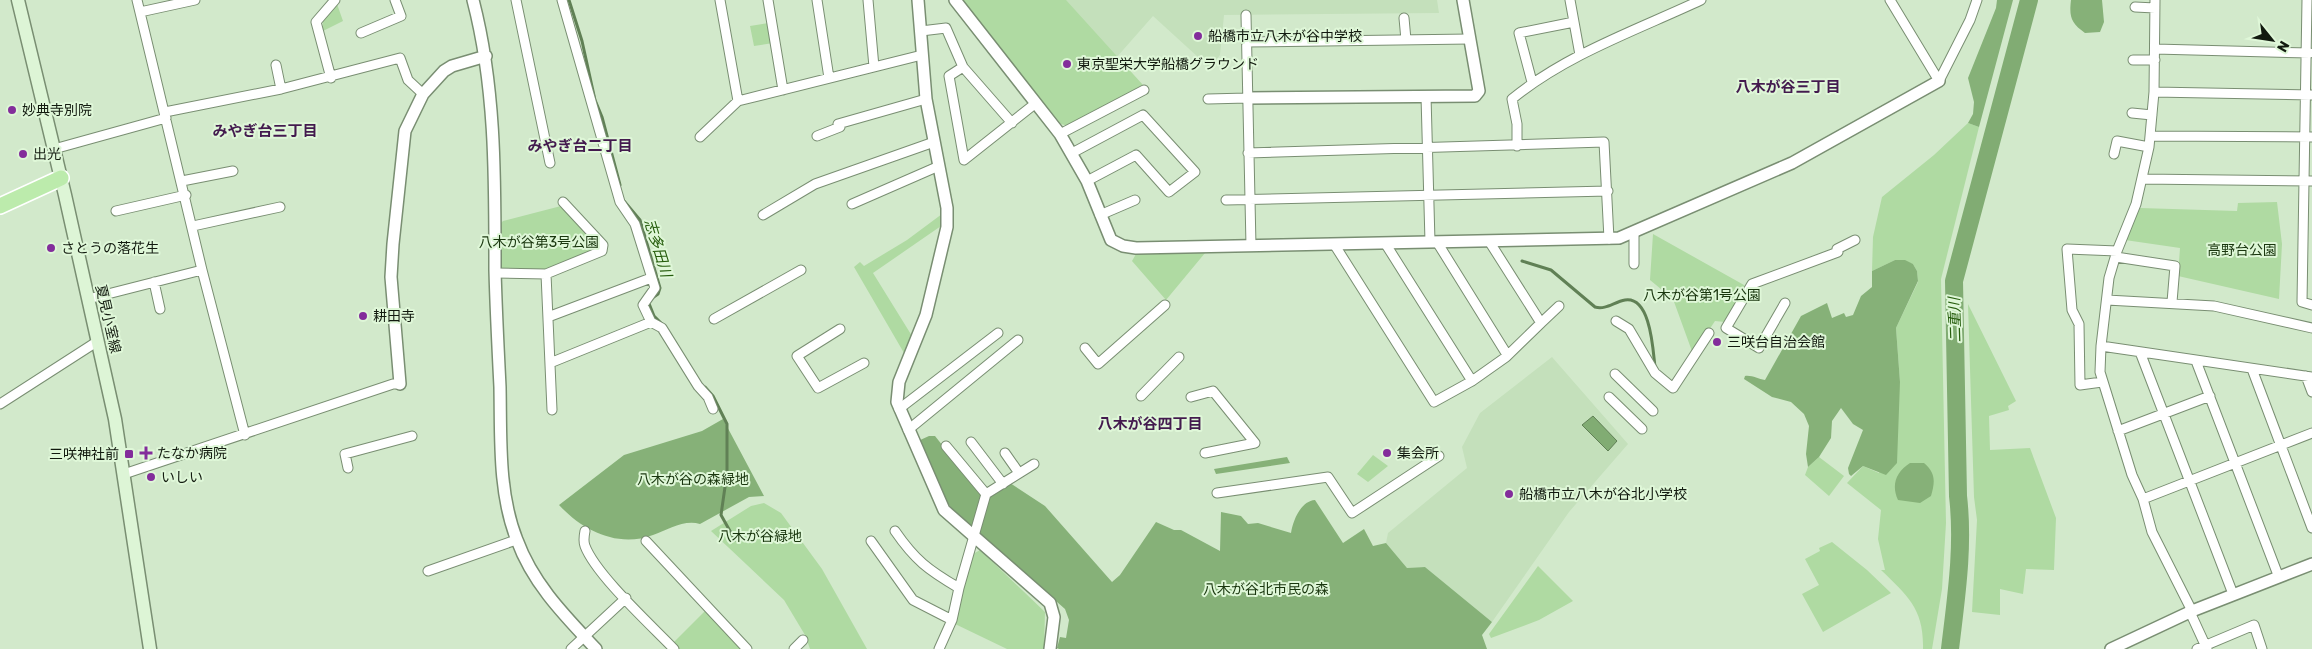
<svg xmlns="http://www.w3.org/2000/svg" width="2312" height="649" font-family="Rubik,'Noto Sans JP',sans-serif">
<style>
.built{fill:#c4e0bb}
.green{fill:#afdaa2}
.forest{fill:#86b178}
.water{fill:#81ac73;stroke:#608055}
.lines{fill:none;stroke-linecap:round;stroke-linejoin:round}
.stream{stroke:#608055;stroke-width:3}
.river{stroke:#81ac73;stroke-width:18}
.minor-casing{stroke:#798e72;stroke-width:11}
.tertiary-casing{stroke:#798e72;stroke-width:14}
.secondary-casing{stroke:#798e72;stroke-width:15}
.primary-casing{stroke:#fff;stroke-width:18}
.minor{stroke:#fff;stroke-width:9}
.tertiary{stroke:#fff;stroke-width:11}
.secondary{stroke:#ddf5d6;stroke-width:12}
.primary{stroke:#bcebac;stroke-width:15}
.poi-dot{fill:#832d9b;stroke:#dff7d8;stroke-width:2}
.labels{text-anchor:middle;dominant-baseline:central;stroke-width:4;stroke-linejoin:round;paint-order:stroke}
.poi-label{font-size:14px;fill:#121a0f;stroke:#dff7d8;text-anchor:start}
.park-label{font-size:14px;fill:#19360e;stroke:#dff7d8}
.street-label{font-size:14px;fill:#121a0f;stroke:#dff7d8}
.neighbourhood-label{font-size:15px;font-weight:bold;fill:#431a4e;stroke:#dff7d8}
.water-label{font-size:15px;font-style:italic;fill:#265d0d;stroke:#dff7d8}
</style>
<rect width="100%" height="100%" fill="#d2e9cb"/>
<path class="built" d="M1060,0h377l2,13 -215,2 -4,40 -10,13 -57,-52 -37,42z
M1552,357l76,87 -59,68 -77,110 -67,-55 -18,1 -21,-25 2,-10 79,-65 -5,-21 18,-34z"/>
<path class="green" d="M962,0h104l77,85 -75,41 -7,-2 -67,-82z
M337,4l6,17 -20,10v-10z
M769,23l4,20 -19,3 -4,-20z
M1968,123l11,4 -38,152 5,244 -4,66 -10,60h-9c1,-40 -15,-53 -42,-79h4l-7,-31 3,-29 -34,-27 16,-17 16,7 21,-91 -4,-54 22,-46 -1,-11 -4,-7 -18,-4 -23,11 1,-34 9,-40 52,-42z
M2277,202l5,42 -3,55 -101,-23 2,-28 -55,-8 11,-29 4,-3 97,3 1,-8z
M561,206l37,38v6l-55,21h-38l-4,-3 -2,-43 4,-4z
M942,214l-1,12 -68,47 39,63 -8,17 -50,-86 6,-5 4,4 43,-26z
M1653,234l91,51 1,3 -20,34 -10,-1 -22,33 -20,-55 -23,-19z
M1205,253l-39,47 -34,-39 4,-7z
M1968,304l48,97 -8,5 1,4 -20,6 1,34 40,-2 26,70 -2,52 -28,-1 -3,25 -23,-5v26l-28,-3 5,-92 -3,-23z
M1373,455l15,11 -20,16 -11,-8z
M1819,457l25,19 -15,20 -24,-21 3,-8z
M764,503l17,10 41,56 45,80h-57l-5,-14 -21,-35 -73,-69 40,-25z
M1832,542l35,28 24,23 -68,39 -21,-38 17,-9 -14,-26 15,-8 -1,-3z
M980,550l65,62 -1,37h-37l-54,-26 20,-69z
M1538,566l35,35 -34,19 -48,18 -2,-4z
M706,610l37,39h-65l-5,-6z"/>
<path class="forest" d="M1997,0h16l-34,127 -11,-4 5,-9 1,-12 -6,-24 28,-70z
M2071,0h31l2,22 -4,10 -15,1c-14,-10 -16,-16 -14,-33z
M1895,260h10l8,4 4,7 1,10 -22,47 4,54 -3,81 -11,12 -23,-9 -12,10 -2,-2 -1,-6 15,-38 -10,-6 -12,-16 -9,13 -1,17 -12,19 -11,10 -2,-13 3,-28 -5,-12 -13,-12 -19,-5 -28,-18 1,-3c7,-1 13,3 20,4l36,-64 26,-13 5,15 12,-5 2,4 7,-2 8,-19 11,-9v-16z
M723,419l41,77 -15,1 -49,27c-16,-5 -32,6 -47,11 -35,13 -70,-4 -94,-30l65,-50 78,-24z
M929,436h6l46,58 29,-11 35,23 67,76 8,-7 36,-53 18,8h7l39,21 1,-39 20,4 7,8 10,-1 33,10c2,-13 10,-32 24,-33l28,43 21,-14 9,17 13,-3 21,25 18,-1 67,55 -10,13 5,14h-428l-2,-1 3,-11 6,1 3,-18 -4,-11 -113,-100 -7,-9 -27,-59z
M1287,457l3,6 -74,11 -2,-5z
M1910,463h14c12,10 11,19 7,33l-11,7 -22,-3c-7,-15 -2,-28 12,-37z"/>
<path class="water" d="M1593,416l24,25 -9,10 -26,-26z"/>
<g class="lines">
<path class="stream" d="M569,0l13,41 13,59 7,17 18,68
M624,201l16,19 20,68 -2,6 -10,7 6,15 12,12
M1522,261l29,9 44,37c11,3 19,-5 30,-7 26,-4 28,51 30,67
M705,387l8,9 14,28v49l-6,42 14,25"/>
<path class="river" d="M1950,649c6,-51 14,-102 8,-153l-4,-215 75,-281"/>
<defs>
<path id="minor" d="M137,0l65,270 43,165
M516,0l34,163
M562,0l58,202 15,22 20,64 -12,17 8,17 11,6 36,58 10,11 5,12
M720,0l18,101
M768,0l15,90
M817,0l12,78
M868,0l6,67
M1570,0l10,55
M1890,0l49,81
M2155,0l-1,92 -5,55 -13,57 -19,47 -8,27 -8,68 -1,26 32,103 11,24 9,33 40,79
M2307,0l-5,302 10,3
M2135,7l20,1
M140,12l55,-12
M1246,15l5,231
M1404,18l2,22
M921,31l25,-3 17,39 49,56
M361,33l40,-17 -6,-16
M1246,42l224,-3
M2155,49l155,4
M2133,60h22
M276,65l5,24
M963,67l-14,9 15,84 72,-57
M331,78l-15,-56 19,-22
M1939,81l31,-61 7,-20
M1532,82l-13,-49 55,-11
M2154,92l158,3
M1426,96l4,146
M1208,99l39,-1
M165,112l116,-23 119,-31 8,22 15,14
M2132,113l20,2
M1060,134l84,-44
M817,136l23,-9 -2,-3 88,-25
M2150,136l162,1
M700,137l38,-36 184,-46
M1517,146v-22l-5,-25c55,-45 125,-69 189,-99
M54,149l112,-31
M1072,153l71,-38 52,57 -26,20 -33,-37 -49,26
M1248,153l356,-11 5,97
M2114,154l3,-13 32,6
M2142,179l170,2
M182,181l51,-10
M1226,200l382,-9
M852,204l87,-38
M116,211l70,-16
M763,215l52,-31 119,-42
M1100,215l35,-15
M193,226l87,-19
M1634,233v31
M1489,241l52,82 -35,34
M1385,243l87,138
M1334,244l100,158 38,-21 34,-24v-4l-69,-111
M1837,249l18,-9
M2116,257l59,9 -3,36
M495,273l51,1 56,-23 1,-6 -40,-43
M546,274l6,136
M154,282l6,27
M88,299l114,-29
M2107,300l107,6 98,22
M1785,303l-26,45 -33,-20 26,-44 86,-32
M548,317l103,-39
M714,319l87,-49
M1616,321l13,8 26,44 18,15 36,-55
M1541,323l18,-17
M840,329l-43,27 21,32 46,-25
M2101,346l211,31
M1085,348l13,16 67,-59
M2140,352l93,242
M2196,361l82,214
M550,363l101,-41
M2252,369l60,159
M1615,374l38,37
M2306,376l6,16
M2102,382l-22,3 -1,-61 -7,-14 -5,-61 50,2
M1141,396l38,-39
M1191,397l22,-6 42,52 -50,10
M1609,397l33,32
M0,404l98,-63
M899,409l99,-76
M908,430l110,-90
M2118,431l92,-35
M971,442l32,42
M946,446l40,48
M1005,453l14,20
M348,468l-3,-14 67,-18
M124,474l269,-90h7
M1217,493l111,-16 24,36 87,-57
M2143,499l169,-66
M585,531c-1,5 -2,10 0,15 11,29 66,79 89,103
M895,531c20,29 33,39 64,57
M646,541l101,108
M871,541l42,59 39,20
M428,571l88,-31
M2190,612l17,37
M571,649l55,-51
M794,649l9,-9
M939,649l13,-29 7,-32 27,-94 48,-30
M2197,649l57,-24 8,24"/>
<path id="tertiary" d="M473,0c23,88 22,180 22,270 1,39 3,78 5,117 1,50 -2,106 17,153 16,44 48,76 79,109
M918,0l8,99 21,109v19l-21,88 -27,67 -2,20 47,108 106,93 4,14 -4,32
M955,0l105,134 27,47 24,59 12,6 13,2 483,-10 173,-75 147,-82
M1247,98l228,-2 4,-5 -16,-91
M400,384l-9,-107 2,-33 12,-113 18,-37 21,-23 8,-5 34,-10
M2111,649l81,-38 120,-47"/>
<path id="secondary" d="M18,0l47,195 50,224 35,230"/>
<path id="primary" d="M0,206l61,-28"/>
</defs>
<use href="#minor" class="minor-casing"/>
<use href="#tertiary" class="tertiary-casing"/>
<use href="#secondary" class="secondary-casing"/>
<use href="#primary" class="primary-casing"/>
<use href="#minor" class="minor"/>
<use href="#tertiary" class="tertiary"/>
<use href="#secondary" class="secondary"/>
<use href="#primary" class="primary"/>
</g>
<g class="poi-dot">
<circle cx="1198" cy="36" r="5"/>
<circle cx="1067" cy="64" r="5"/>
<circle cx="12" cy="110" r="5"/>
<circle cx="23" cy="154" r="5"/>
<circle cx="51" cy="248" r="5"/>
<circle cx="363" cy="316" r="5"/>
<circle cx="1717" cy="342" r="5"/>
<path d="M143.5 445.5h5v5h5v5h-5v5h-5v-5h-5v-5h5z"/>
<circle cx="1387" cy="453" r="5"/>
<rect x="124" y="449" width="10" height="10" rx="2.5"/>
<circle cx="151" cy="477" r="5"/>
<circle cx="1509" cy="494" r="5"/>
</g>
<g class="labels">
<g class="poi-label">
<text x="1208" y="36">船橋市立八木が谷中学校</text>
<text x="1077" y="64">東京聖栄大学船橋グラウンド</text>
<text x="22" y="110">妙典寺別院</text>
<text x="33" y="154">出光</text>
<text x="61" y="248">さとうの落花生</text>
<text x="373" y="316">耕田寺</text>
<text x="1727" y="342">三咲台自治会館</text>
<text x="157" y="453">たなか病院</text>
<text x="1397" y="453">集会所</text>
<text x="119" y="454" text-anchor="end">三咲神社前</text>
<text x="161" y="477">いしい</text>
<text x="1519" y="494">船橋市立八木が谷北小学校</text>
</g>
<g class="park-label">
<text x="539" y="242">八木が谷第3号公園</text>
<text x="2242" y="250">高野台公園</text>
<text x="1702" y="295">八木が谷第1号公園</text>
<text x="693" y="479">八木が谷の森緑地</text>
<text x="760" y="536">八木が谷緑地</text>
<text x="1266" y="589">八木が谷北市民の森</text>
</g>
<g class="street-label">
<text transform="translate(108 319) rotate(77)">夏見小室線</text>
</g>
<g class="neighbourhood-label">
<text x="1788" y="87">八木が谷三丁目</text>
<text x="265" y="131">みやぎ台三丁目</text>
<text x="580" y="146">みやぎ台二丁目</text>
<text x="1150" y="424">八木が谷四丁目</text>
</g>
<g class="water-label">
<text transform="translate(658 248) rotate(73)">志多田川</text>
<text transform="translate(1955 320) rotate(-92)">二重川</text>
</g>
</g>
<g transform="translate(2272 40) rotate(120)" stroke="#dff7d8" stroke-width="4" paint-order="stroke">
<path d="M0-4L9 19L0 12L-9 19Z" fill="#121a0f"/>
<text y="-8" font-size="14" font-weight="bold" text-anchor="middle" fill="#121a0f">N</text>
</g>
</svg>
